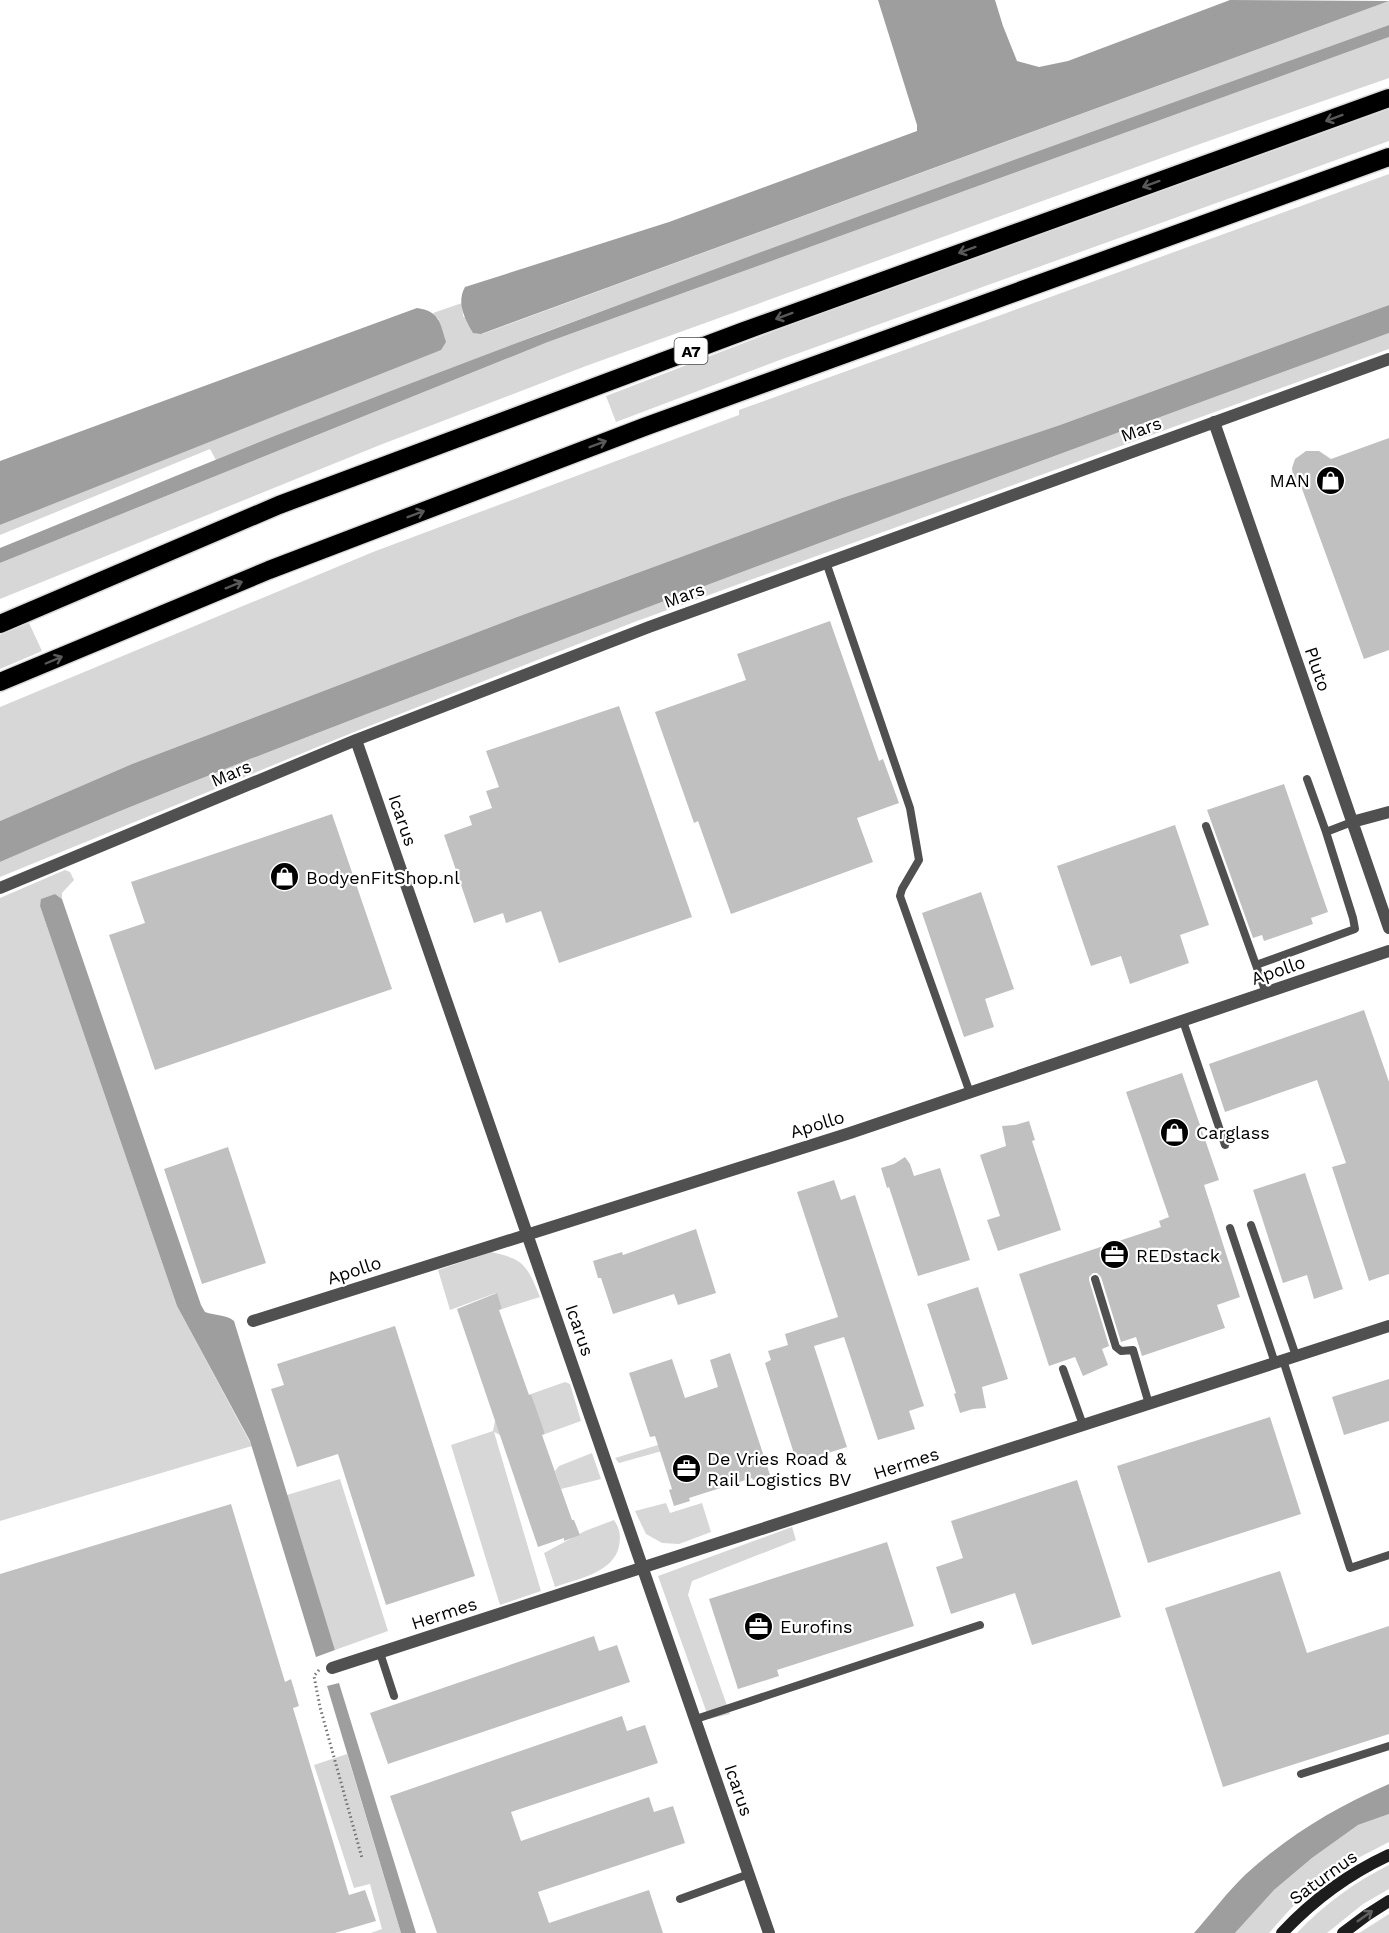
<svg xmlns="http://www.w3.org/2000/svg" width="1389" height="1933" font-family="'Work Sans',sans-serif">
<style>
.green{fill:#d7d7d7}
.water{fill:#9e9e9e}
.building{fill:#c0c0c0}
.lines{fill:none;stroke-linecap:round;stroke-linejoin:round}
.highway-casing{stroke:#dbdbdb;stroke-width:21}
.path{stroke:#727272;stroke-width:3;stroke-dasharray:1.5 3;stroke-linecap:butt}
.lane{stroke:#505050;stroke-width:8}
.street{stroke:#505050;stroke-width:12}
.secondary{stroke:#1d1d1d;stroke-width:12}
.highway{stroke:#000;stroke-width:18}
.oneway{stroke:#595959}
.oneway2{stroke:#616161}
.labels{text-anchor:middle;dominant-baseline:central;stroke-width:4.5;stroke-linejoin:round;paint-order:stroke}
.shield{fill:#fff;stroke:#4c4c4c;stroke-width:1.5}
.shield-label{font-size:16px;font-weight:bold;fill:#000}
.street-label{font-size:18px;fill:#000;stroke:#fff}
.poi-label{font-size:18px;fill:#000;stroke:#fff;text-anchor:start}
</style>
<rect width="100%" height="100%" fill="#fff"/>
<path class="green" d="M1389,1v24l-604,219 -240,88 -329,128 -6,-11 -210,86v-10l159,-64 280,-141 -6,-7 29,-10 1,13 19,18z
M1389,37v41l-189,66 -614,222 -206,79 -380,154v-36l548,-221z
M1389,109v32l-612,220 -161,61 -10,-26 190,-73z
M1389,174v131l-329,120 -221,74 -322,118 -385,147 -132,57v-114l373,-155 366,-137v-5z
M1389,333v16l-752,272 -283,111 -354,145v-15c162,-71 328,-133 493,-196 298,-114 597,-223 896,-333z
M29,623l13,28 -42,18v-34z
M65,870l5,2 4,8 -12,13v6l-7,-5 -13,5 -2,7 137,400 75,140 -252,75v-623z
M491,1252c34,7 36,14 49,45l-38,12 -6,-16 -46,17 -12,-40z
M565,1382l5,2 11,37 -36,13 -5,-12 -40,13 -6,-3 47,159 -41,14 -49,-160 42,-14 2,-10 40,-14 -4,-13z
M701,1432l19,54 -6,4 -16,-49 -79,22 -4,-5z
M592,1453l9,26 -40,10 -6,-18 4,-5z
M340,1479l48,152 -53,19 -48,-155z
M666,1503l4,10 32,-10 9,29 -32,12 -17,-1 -16,-9 -11,-23z
M614,1520c6,9 7,16 5,26 -5,27 -43,33 -64,41l-11,-34 41,-22z
M792,1527l4,13 -104,41 -4,14 42,119 -21,5 -51,-143z
M347,1754l54,179h-30l11,-4 -12,-45 -16,4 -40,-123z
M1389,1814v28c-21,11 -43,21 -62,35 -23,15 -40,36 -58,56h-34l39,-43 38,-32 46,-33z
M1389,1865v24l-26,15 -36,29h-30c26,-28 58,-51 92,-68z
M1389,1914v19h-30z"/>
<path class="water" d="M878,0h117l8,26 14,35 22,6 29,-6 162,-61 159,1 -908,333 -8,-1c-8,-14 -17,-30 -8,-46l204,-65 248,-91v-6z
M1389,25v12l-841,305 -548,221v-15c97,-39 193,-80 290,-118 364,-142 732,-273 1099,-405z
M1389,305v28c-299,110 -598,219 -896,333 -165,63 -331,125 -493,196v-41l132,-57 385,-147 322,-118 221,-74z
M417,308c22,3 23,14 29,34l-5,8 -441,175v-64z
M55,894l7,5 139,406 4,7c10,4 21,2 29,9l101,329 -19,7 -66,-216 -73,-135 -137,-400 1,-7z
M339,1683l77,250h-15l-74,-247z
M1389,1784v30l-31,11 -46,33 -38,32 -39,43h-41c17,-19 33,-41 52,-59 43,-39 90,-67 143,-90z"/>
<path class="building" d="M1389,438v212l-25,9 -63,-173 -8,-9 -1,-9 3,-9 11,-8h13l12,8z
M830,621l49,140 4,-2 16,44 -42,15 16,44 -142,52 -33,-93 -4,2 -39,-111 91,-32 -9,-26z
M619,706l73,211 -133,46 -18,-52 -35,12 -3,-10 -29,10 -30,-88 28,-10 -3,-9 23,-8 -6,-17 13,-4 -13,-36z
M1284,784l44,128 -17,6 2,6 -49,17 -2,-6 -9,3 -46,-128z
M332,814l60,175 -237,81 -46,-135 36,-12 -14,-41z
M1175,825l34,100 -29,10 9,28 -59,21 -9,-28 -30,10 -34,-100z
M981,892l33,97 -29,10 9,28 -30,10 -42,-124z
M1364,1010l25,72v192l-20,7 -37,-114 14,-4 -29,-83 -92,32 -16,-48z
M1182,1073l37,107 -15,5 36,112 -23,8 8,23 -83,28 -6,-19 -15,5 -20,-65 -4,-4h-4l-4,4v3l20,66 -7,3 6,16 -25,11 -8,-19 -26,9 -30,-92 142,-47 -2,-6 10,-4 -43,-125z
M1029,1121l6,19 -3,1 29,89 -63,21 -11,-31 13,-4 -20,-61 26,-9 -4,-20 13,-1z
M228,1147l38,116 -64,21 -38,-115z
M905,1157l5,7 4,12 26,-8 30,92 -52,16 -29,-89 -2,1 -6,-20 13,-4z
M1305,1173l38,116 -29,10 -7,-24 -24,8 -30,-93z
M834,1180l7,20 14,-5 69,211 -15,5 6,18 -37,11 -34,-103 -30,9 33,101 -50,16 -32,-100 6,-3 -3,-9 20,-6 -3,-11 53,-17 -41,-125z
M696,1229l20,64 -38,12 -4,-11 -61,20 -12,-36h-3l-5,-17 29,-9 1,3z
M978,1287l30,92 -26,8 4,21 -13,1 -13,4 -6,-19 2,-1 -29,-89z
M497,1293l5,16 -3,1 30,85 2,-1 14,40 -3,1 30,85h2l6,15 -16,6v-3l-26,9 -81,-238z
M395,1326l80,250 -89,29 -48,-151 -41,13 -26,-78 13,-4 -7,-21z
M730,1353l40,122 -17,5 -1,-2 -63,20 1,3 -16,5 -5,-16 3,-1 -17,-53 -5,1 -21,-64 43,-14 13,39 33,-11 -8,-27z
M1389,1379v42l-45,14 -12,-38z
M1270,1417l31,97 -153,49 -31,-97z
M1077,1480l44,137 -89,28 -17,-52 -64,21 -15,-47 27,-9 -12,-37z
M231,1504l54,178 6,-3 8,27 -6,2 56,187 16,-5 11,31 -41,12h-335v-359z
M887,1542l27,84 -137,44 2,6 -41,13 -29,-90z
M1280,1571l27,82 82,-27v108l-166,53 -58,-179z
M594,1636l5,15 18,-6 13,37 -242,82 -18,-51z
M622,1716l5,15 18,-6 13,38 -147,49 10,29 128,-44 5,15 19,-6 12,37 -147,49 11,31 100,-33 14,43h-226l-47,-137z"/>
<g class="lines">
<defs>
<path id="highway" d="M0,624l279,-119 465,-174 645,-233
M0,682l269,-112 375,-143 745,-270"/>
</defs>
<use href="#highway" class="highway-casing"/>
<path class="path" d="M319,1670l-5,6 6,31 42,151"/>
<path class="lane" d="M826,562l84,246 9,52 -17,29 -2,7 70,197
M1307,779l19,53 26,-10
M1206,826l60,167
M1256,965l99,-36 -2,-11 -27,-86
M1183,1021l42,124
M1251,1225l45,131
M1230,1228l45,135
M1095,1279l21,68 5,4 12,-1 16,54
M1283,1360l67,208 39,-13
M1063,1369l20,56
M380,1653l14,43
M696,1719l284,-94
M1301,1774l88,-28
M680,1899l69,-25"/>
<path class="street" d="M1214,422l175,506
M356,740l413,1193
M1352,822l37,-10
M0,888l356,-148 293,-113 740,-268
M253,1321l597,-188 539,-182
M332,1668l1057,-342"/>
<path class="secondary" d="M1282,1933c31,-33 66,-59 107,-78
M1343,1933l24,-18 22,-14"/>
<use href="#highway" class="highway"/>
</g>
<defs><path id="oneway-shaft" d="M-6 0H5M1.5-3L5.5 0L1.5 3" fill="none" stroke-width="1.6" stroke-linecap="round" stroke-linejoin="round" transform="scale(1.5)"/></defs>
<g class="oneway">
<use href="#oneway-shaft" transform="translate(1334 118) rotate(160)"/>
<use href="#oneway-shaft" transform="translate(1151 184) rotate(160)"/>
<use href="#oneway-shaft" transform="translate(967 250) rotate(160)"/>
<use href="#oneway-shaft" transform="translate(784 316) rotate(160)"/>
<use href="#oneway-shaft" transform="translate(598 444) rotate(-21)"/>
<use href="#oneway-shaft" transform="translate(416 514) rotate(-21)"/>
<use href="#oneway-shaft" transform="translate(234 585) rotate(-22)"/>
<use href="#oneway-shaft" transform="translate(54 660) rotate(-23)"/>
</g>
<use class="oneway2" href="#oneway-shaft" transform="translate(1365 1916) rotate(-35)"/>
<defs>
<symbol id="shop-disc" viewBox="-11 -11 22 22"><circle r="9.5" fill="#000" stroke="#fff"/><path d="M-5-2.5h2.3a2.7 3.5 0 0 1 5.4 0H5L5.5 6h-11ZM-1.5-2.5h3a1.5 2.3 0 0 0-3 0Z" fill="#fff"/></symbol>
<symbol id="office-disc" viewBox="-11 -11 22 22"><circle r="9.5" fill="#000" stroke="#fff"/><path d="M-6-3h4V-5.5h4V-3h4V5H-6ZM-1-4.5V-3h2v-1.5ZM-6 0V1H6V0Z" fill="#fff"/></symbol>
</defs>
<g fill-rule="evenodd">
<use href="#shop-disc" x="1314" y="464" width="33" height="33"/>
<use href="#shop-disc" x="268" y="860" width="33" height="33"/>
<use href="#shop-disc" x="1158" y="1116" width="33" height="33"/>
<use href="#office-disc" x="1098" y="1238" width="33" height="33"/>
<use href="#office-disc" x="670" y="1452" width="33" height="33"/>
<use href="#office-disc" x="742" y="1610" width="33" height="33"/>
</g>
<g class="labels">
<rect class="shield" x="674.5" y="338" width="33" height="26" rx="4.5"/>
<g class="shield-label">
<text x="691" y="351">A7</text>
</g>
<g class="street-label">
<text transform="translate(1141 429) rotate(-20)">Mars</text>
<text transform="translate(684 595) rotate(-20)">Mars</text>
<text transform="translate(1318 669) rotate(71)">Pluto</text>
<text transform="translate(231 773) rotate(-23)">Mars</text>
<text transform="translate(403 820) rotate(71)">Icarus</text>
<text transform="translate(1278 970) rotate(-19)">Apollo</text>
<text transform="translate(817 1124) rotate(-17)">Apollo</text>
<text transform="translate(354 1270) rotate(-18)">Apollo</text>
<text transform="translate(580 1330) rotate(71)">Icarus</text>
<text transform="translate(906 1463) rotate(-18)">Hermes</text>
<text transform="translate(444 1613) rotate(-18)">Hermes</text>
<text transform="translate(739 1790) rotate(71)">Icarus</text>
<text transform="translate(1323 1877) rotate(-36)">Saturnus</text>
</g>
<g class="poi-label">
<text x="1310" y="480" text-anchor="end">MAN</text>
<text x="306" y="877">BodyenFitShop.nl</text>
<text x="1196" y="1132">Carglass</text>
<text x="1136" y="1255">REDstack</text>
<text x="707" y="1458">De Vries Road &amp;<tspan x="707" dy="21">Rail Logistics BV</tspan></text>
<text x="780" y="1626">Eurofins</text>
</g>
</g>
</svg>
